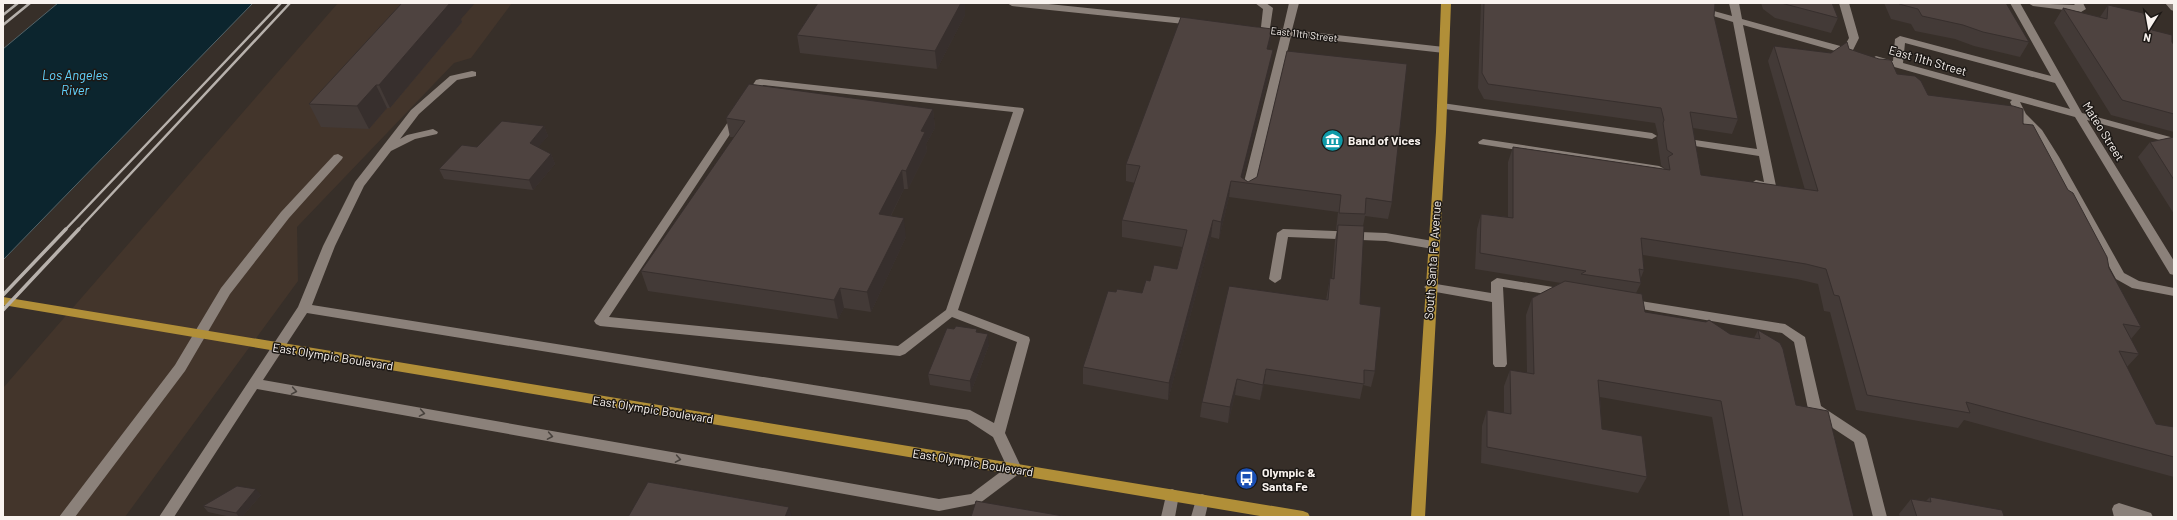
<svg xmlns="http://www.w3.org/2000/svg" width="2177" height="520" font-family="Barlow,sans-serif">
<style>
.built{fill:#43352b}
.water{fill:#0c252e;stroke:#536368}
.lines{fill:none;stroke-linecap:round;stroke-linejoin:round}
.minor{fill:#8b817a;fill-rule:evenodd}
.major{fill:#b18f38;fill-rule:evenodd}
.rail-far1{stroke:#b7b1ac;stroke-width:2.5}
.rail{stroke:#b7b1ac;stroke-width:3.5}
.wall{fill:#433a37}
.shaded-wall{fill:#372f2d}
.building{fill:#4e4340;stroke:#372f2d}
.oneway{stroke:#48423d}
.labels{text-anchor:middle;dominant-baseline:central;stroke-width:3;stroke-linejoin:round;paint-order:stroke}
.far-street-label{font-size:10px;fill:#f9f3ef;stroke:#1c1815}
.street-label{font-size:12px;fill:#f9f3ef;stroke:#1c1815}
.poi-label{font-size:12px;font-weight:bold;fill:#f9f3ef;stroke:#1c1815;text-anchor:start}
.water-label{font-size:13px;font-style:italic;fill:#62d4ff;stroke:#1c1815}
</style>
<rect width="100%" height="100%" fill="#372f29"/>
<path class="built" d="M338,3h174l-41,55 -17,5 -157,164 1,54 -173,236h-122v-129z"/>
<path class="water" d="M58,3h195l-250,257v-211z"/>
<g class="lines">
<path class="minor" d="M1007,3h32l155,16 5,3 -5,3 -182,-19z
M1255,3h11l7,5 -3,20 13,1 6,-26h10l-7,27 152,17 5,3 -5,3 -153,-17 -38,158 -6,4 -6,-4 40,-159 -28,-4v-4h8l2,-18z
M1670,3h15l47,13 -3,-13h10l3,16 102,28 5,-9 -10,-35h10l10,35 -6,12 5,3 -5,3 -110,-31 33,161 -2,3 -18,-1 -6,-4 6,-4 8,2 -5,-26 -64,-10 -5,-3 5,-3 62,9 -24,-127z
M2010,3h10l62,110 92,25v6l-87,-24 87,141v14l-4,-1 -95,-157 -55,-15 6,12 16,16 17,27 65,116 15,8 35,7v8l-42,-8 -16,-9 -67,-122 -15,-23 -17,-17 -7,-15 2,-2 -139,-39 -2,-2 5,-3 17,5 2,-22 5,-3 151,40zM1905,43l150,40 15,26 -167,-46z
M2028,3l47,2 -2,-2h10l3,6 -5,3 -48,-6z
M2165,3h9v8l-3,-1z
M472,71l4,1v4l-19,4 -38,34 -19,25 7,-4 26,-6 5,3 -1,2 -22,5 -24,12 -27,35 -29,60 -23,59 658,105 24,13 23,-81 -65,-25 -47,37 -5,2 -300,-30 -4,-2 -2,-3 138,-205 5,-3 5,3 -133,201 289,29 48,-36 67,-198 -250,-27 -10,15h-8l-1,-2 12,-18 4,-1 263,29 1,2 -66,200 71,27 1,3 -25,93 17,36 -2,4 -40,30 -41,8 -682,-122 -83,128h-15l139,-210 25,-61 32,-64 56,-72 39,-34zM307,313l660,107 26,17 14,30 -36,27 -32,5 -676,-119z
M1442,103l210,30 5,3 -5,3 -214,-31 -1,-2 1,-2z
M1483,139l176,27 6,3 -6,3 -180,-28 -1,-2z
M338,154l5,3 -1,2 -53,59 -59,76 -45,77 -110,146h-16l116,-152 46,-77 60,-76 53,-57z
M1283,229l103,4 47,8 6,4 -6,4 -47,-8 -98,-4 -7,42 -6,4 -6,-4 8,-46z
M1497,278l68,11 6,4 -6,4 -62,-10 4,77 -2,3h-10l-2,-3 -1,-62 -62,-11 -6,-4 6,-4 61,10v-11z
M1628,299l157,25 20,13 16,69 44,29 2,4 20,78h-14l-19,-75 -44,-29 -2,-4 -14,-67 -12,-9 -158,-27 -2,-3 2,-3z
M1172,489l5,2 2,4 -4,22h-14l6,-26z
M1202,494l5,2 2,4 -4,17h-14l6,-21z
M2119,503l32,10 2,4h-39l-2,-8 2,-4z"/>
<path class="major" d="M1441,3h10l-5,129 -21,385h-14l25,-385z
M3,297l1300,214 5,2 2,4h-44l-1263,-212z"/>
<path class="rail-far1" d="M3,15l15,-12
M3,25l27,-22
M65,230l216,-227
M78,230l212,-227"/>
<path class="rail" d="M3,295l63,-66
M3,310l76,-81"/>
</g>
<path class="wall" d="M818,3h147v12l-28,54 -137,-16 -3,-18z
M1481,3h234l-1,13 24,103 -6,15 -39,-6 8,47 104,15 -37,-129 6,-15 57,7 18,-4 48,25 31,21 95,29 86,144 32,59 -10,12 8,15 -12,13 29,57 18,3v50l-210,-57 -6,8 -102,-18 -26,-98 -6,-1 -6,-27 -21,-5 -154,-24 1,15 -4,10 1,3 -5,10 9,19 85,22 24,4 4,-8 96,187h-124l-18,-100 -112,-20 2,32 45,48 -9,16 -157,-30 1,-37 5,-16 17,3v-27l6,-16 17,3 -1,-58 6,-17 29,-15 -86,-14 2,-40 4,-15 27,3v-55l5,-15 150,22 1,-1 -3,-3 -4,-27 1,-3 -3,-12 -171,-24 -6,-11z
M1761,3h71l6,15 -7,15 -56,-15 -12,-9z
M1884,3h122l23,39 -9,15 -46,-11 -19,-7 -40,-8 -4,-7 -20,-5z
M2108,5l44,25 20,12 2,3v87l-63,-17 -57,-92 9,-15 37,9z
M461,19l1,3 -72,86h-3l-18,21 -48,-2 -12,-23z
M1272,29l-3,20 4,1 -2,16 -28,112 5,4 144,20 -4,17 -23,-3 -2,10 -3,78 15,67 -4,16 -8,-2 -3,14 -96,-15 -4,16 -25,-5 -7,28 -28,-6 2,-15 124,-102 4,-22 2,1 3,-39 2,-10h-1l2,-18 -109,-15 -10,42 -8,-2 -43,163 -85,-16v-17l33,-75 26,1 8,-12 27,-12 5,-22 -60,-10v-17l13,-37 -9,-2v-17z
M933,109l2,19 -9,16 1,7 -19,38h-4l-13,27 15,21 -35,75 -27,-4 -6,11 -190,-28 -7,-20 93,-134h-4l-4,-19z
M544,126l4,10 -10,11 13,7 4,10 -22,26 -89,-11 -5,-10 38,-22z
M2174,137v77l-36,-57 12,-15z
M977,332l12,13 -18,47 -41,-7 -2,-11z
M261,495l-19,22h-11l-23,-5 -5,-6z
M1930,497l74,19 3,1h-107l-1,-3 12,-15 15,2z"/>
<path class="shaded-wall" d="M3,3h4l-4,3z
M450,3h25l-14,16 1,3 -72,86 -11,-23z
M961,3h4v12l-28,54 -2,-18z
M1272,29l-2,16 -5,20 2,-16z
M1273,50l-2,16 -29,116 -1,-5z
M376,85l11,23 -18,21 -12,-23z
M933,109l2,19 -9,16 1,7 -19,38 -2,-18 15,-40z
M544,126l4,10 -14,16 -4,-9z
M551,154l4,10 -22,26 -4,-10z
M902,170l2,19 -22,44 -3,-19z
M1231,181l-2,16 -10,42 2,-17z
M904,218l2,19 -35,75 -4,-20z
M1213,220l-2,17 -43,163 1,-17z
M840,288l4,20 -6,11 -4,-19z
M988,334l1,11 -18,47 -1,-11z
M1266,369l-2,15 -4,16 3,-15z
M1237,379l-2,16 -7,28 2,-16z
M256,489l5,6 -19,22h-3l-3,-4z
M789,507l3,10h-7z"/>
<path class="building" d="M402,3h48l-71,82h-3l-19,21 -48,-2z
M818,3h143l-26,48 -138,-16z
M1484,3h231l-1,13 24,103 -48,-7 11,63 117,16 -44,-145 57,7 16,-11 2,7 30,10 12,1 6,14 18,2 6,5 7,14 85,11 10,3v15l10,1 35,65 5,3 34,64 2,11 32,59 -18,-3 16,30 -20,-3 37,73 18,3v30l-208,-55 4,11 -103,-18 -28,-99 -5,-1 -8,-26 -20,-5 -165,-26 3,32 -5,-1 2,14 -60,-9 5,-3 -106,-18 1,-39 32,4v-71l157,23 -2,-13 5,-3 -6,-4 -4,-27 1,-3 -3,-12 -173,-24 -6,-11z
M1781,3h51l6,15z
M1898,3h108l23,39 -46,-10 -20,-7 -41,-9 -4,-7 -19,-5z
M2108,5l35,8 8,13 1,4 20,5v7l2,3v69l-52,-14 -59,-92 44,11z
M1181,17l91,12 -5,20 6,1 -32,127 7,5 9,-5 30,-126 120,13 -15,138 -26,-4 -1,16 -26,-1 2,-18 -110,-14 -10,41 -8,-2 -44,163 -86,-16 25,-76 8,1 1,-3 25,4 4,-13 4,1 4,-16 23,4 10,-39 -65,-10 18,-54 -14,-2z
M749,84l184,25 -12,22 4,1 -19,39 -4,-1 -23,44 25,4 -37,74 -27,-4 -6,12 -193,-29 104,-150 -19,-3z
M502,121l42,5 -14,17 21,11 -22,26 -90,-11 23,-24 15,2z
M2174,137v43l-24,-38z
M1338,225l26,1 -4,78 21,3 -6,64 -11,-1v14l-98,-15 -3,16 -26,-6 -7,28 -28,-5 27,-116 99,14 2,-22 4,1z
M1565,281l77,13 3,18 61,10 3,-2 21,14 30,5 -2,-9 22,13 3,6 13,56 32,6 26,106h-111l-22,-116 -123,-21 4,49 40,7 5,41 -160,-30v-37l24,4 -1,-44 24,4 -2,-76z
M956,326l21,3 -1,3 12,2 -18,47 -42,-7 19,-46 7,1z
M648,482l141,25 -4,10h-157z
M237,486l19,3 -20,24 -33,-7z
M1930,497l72,13 2,6h2l1,1h-90l-6,-18 20,3z
M976,501l93,16h-98z"/>
<defs><path id="oneway-chevron" d="M-2-3.5L2.5 0L-2 3.5" fill="none" stroke-width="1.6" stroke-linecap="round" stroke-linejoin="round"/></defs>
<g class="oneway">
<use href="#oneway-chevron" transform="translate(294 391) rotate(10)"/>
<use href="#oneway-chevron" transform="translate(422 413) rotate(10)"/>
<use href="#oneway-chevron" transform="translate(550 436) rotate(10)"/>
<use href="#oneway-chevron" transform="translate(678 459) rotate(10)"/>
</g>
<defs>
<symbol id="museum-disc" viewBox="-11 -11 22 22"><circle r="9.5" fill="#0f9aa8" stroke="#1c1815"/><path d="M0-6L6-3V-2H-6V-3ZM-5-1h2V3h-2ZM-1-1h2V3h-2ZM3-1h2V3H3ZM-6 4H6V6H-6Z" fill="#fff"/></symbol>
<symbol id="bus-disc" viewBox="-11 -11 22 22"><circle r="9.5" fill="#1a4fb4" stroke="#1c1815"/><path d="M-5-6H5V4H4V6H2V4H-2V6H-4V4H-5ZM-3.5-4V0h7V-4ZM-3.5 1.2v1.5H-2V1.2ZM2 1.2v1.5H3.5V1.2Z" fill="#fff"/></symbol>
</defs>
<g fill-rule="evenodd">
<use href="#museum-disc" x="1320" y="128" width="25" height="25"/>
<use href="#bus-disc" x="1234" y="466" width="25" height="25"/>
</g>
<g class="labels">
<g class="far-street-label">
<text transform="translate(1304 34) rotate(7)">East 11th Street</text>
</g>
<g class="street-label">
<text transform="translate(1928 60) rotate(16)">East 11th Street</text>
<text transform="translate(2104 131) rotate(58)">Mateo Street</text>
<text transform="translate(1432 260) rotate(-86)">South Santa Fe Avenue</text>
<text transform="translate(333 356) rotate(9)">East Olympic Boulevard</text>
<text transform="translate(653 409) rotate(9)">East Olympic Boulevard</text>
<text transform="translate(973 462) rotate(9)">East Olympic Boulevard</text>
</g>
<g class="poi-label">
<text x="1348" y="140">Band of Vices</text>
<text x="1262" y="472">Olympic &amp;<tspan x="1262" dy="14">Santa Fe</tspan></text>
</g>
<g class="water-label">
<text x="75" y="75">Los Angeles<tspan x="75" dy="15">River</tspan></text>
</g>
</g>
<rect width="2177" height="520" fill="none" stroke="#f9f3ef" stroke-width="8"/>
<g transform="translate(2149 28) rotate(191)" stroke="#1c1815" stroke-width="3" paint-order="stroke">
<path d="M0-3L7 15L0 10L-7 15Z" fill="#f9f3ef"/>
<text y="-6" font-size="11" font-weight="bold" text-anchor="middle" fill="#f9f3ef">N</text>
</g>
</svg>
